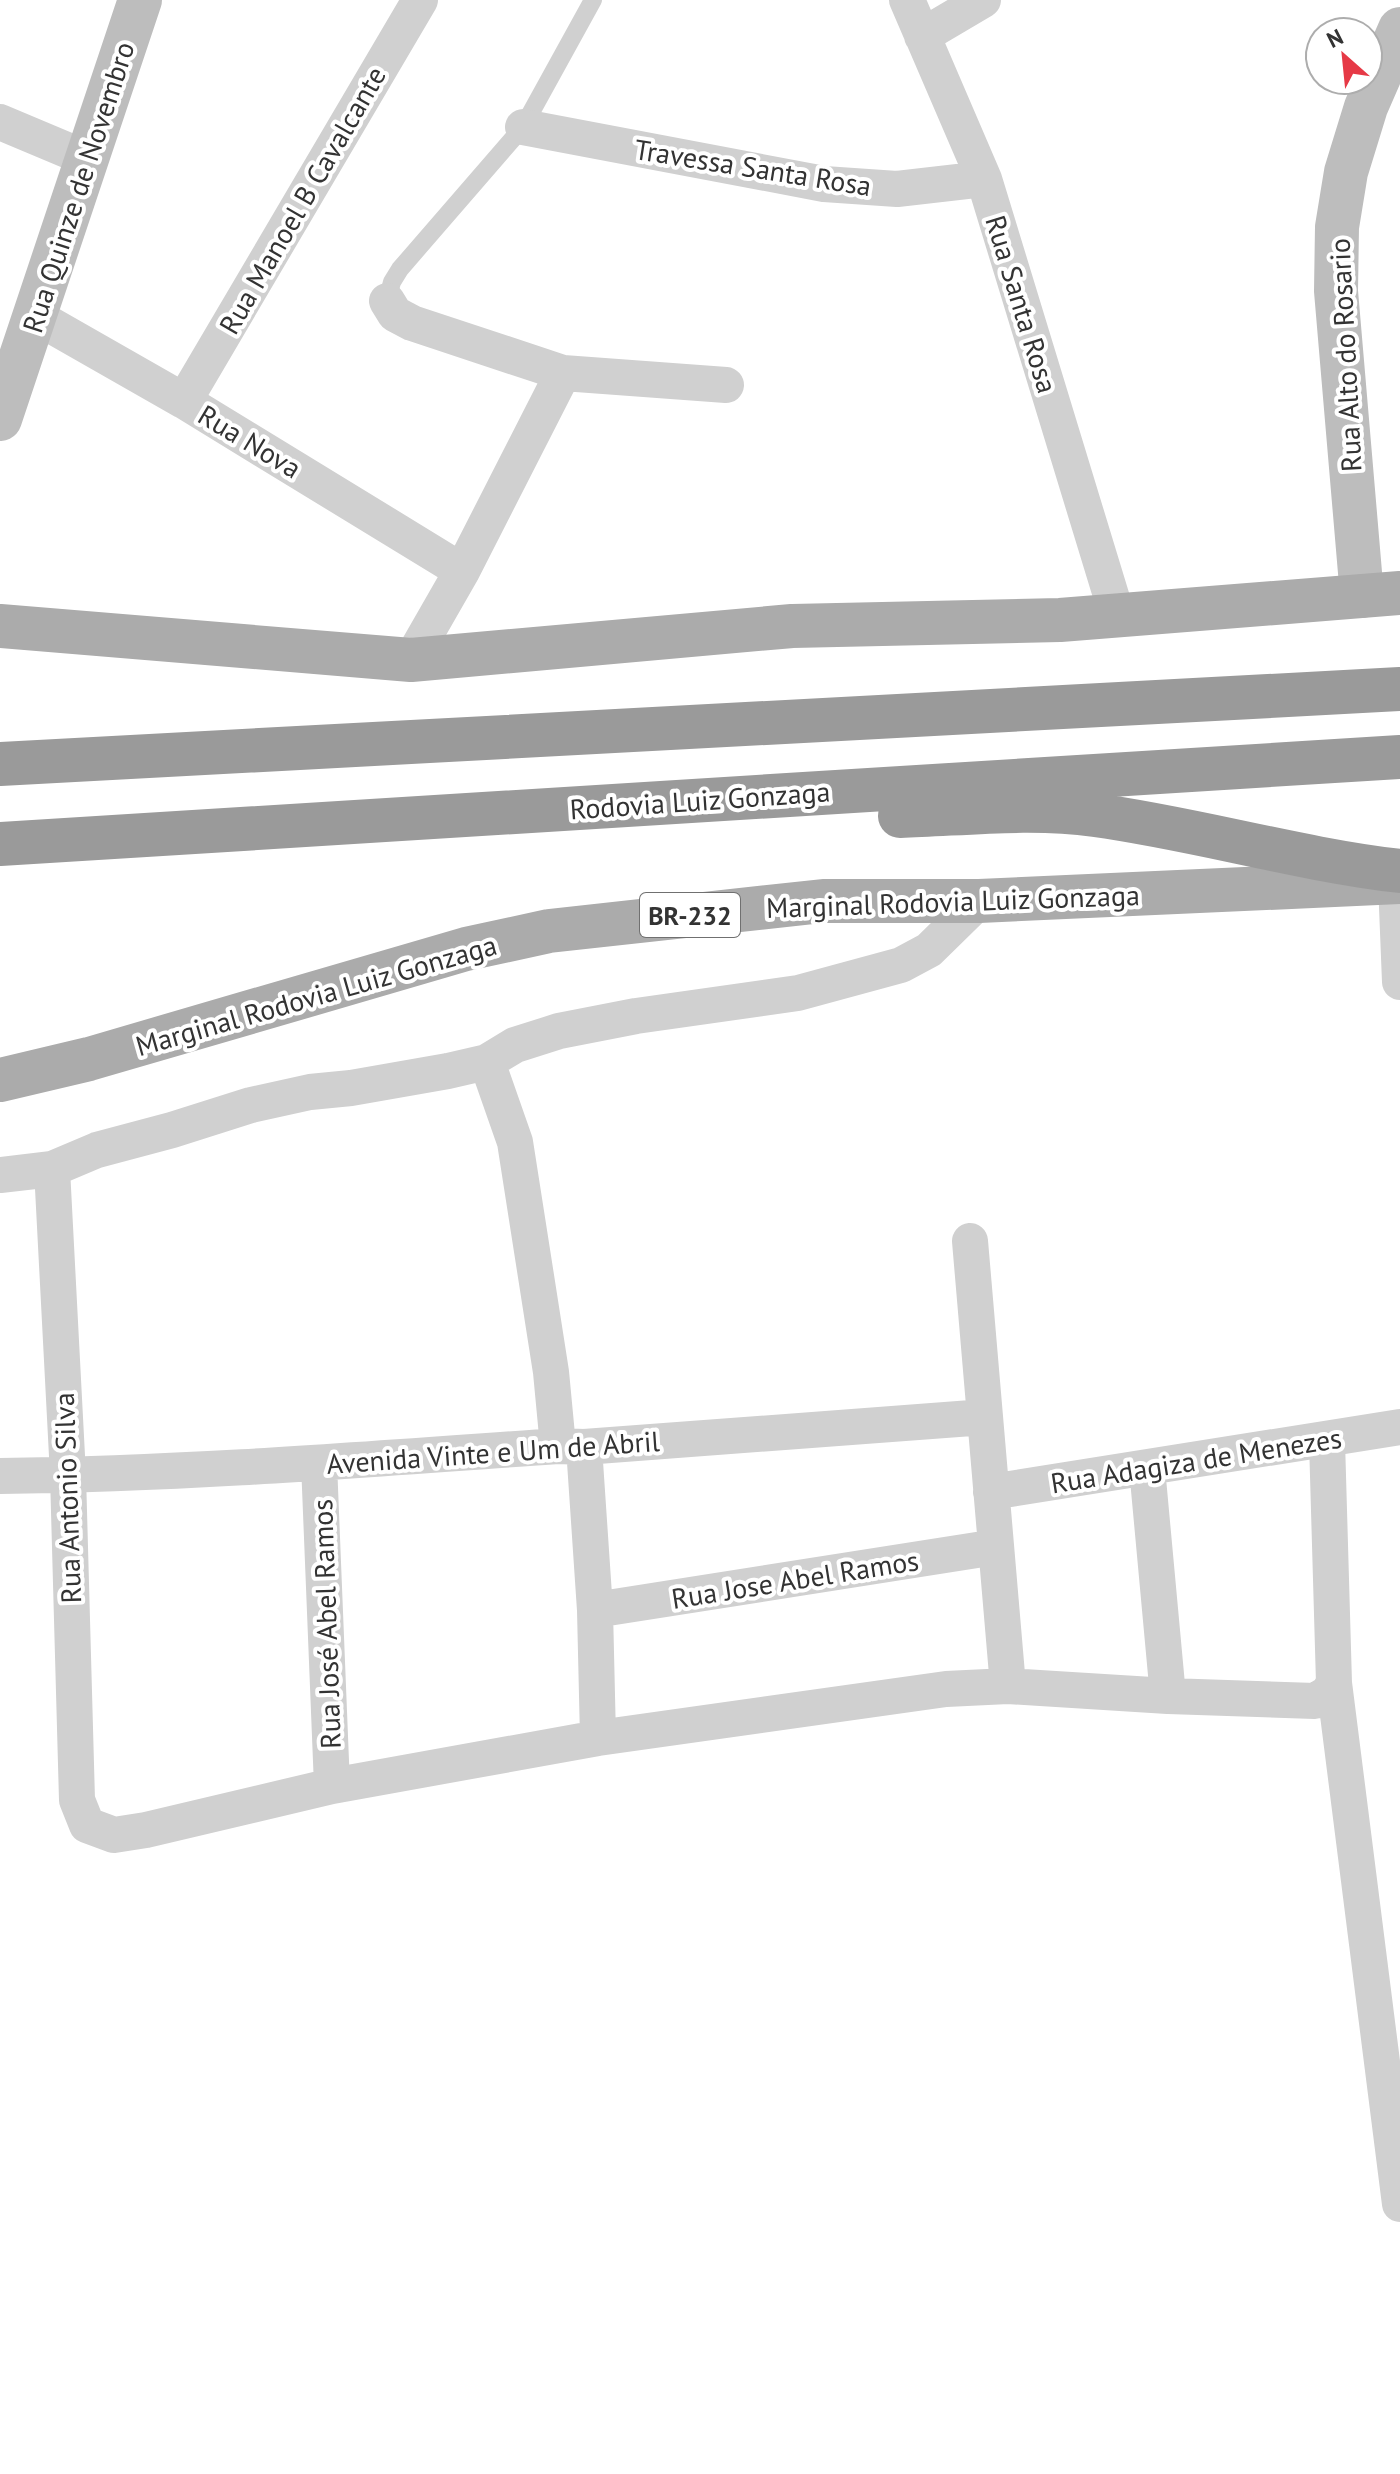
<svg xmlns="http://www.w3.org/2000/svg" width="1400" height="2474" font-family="'PT Sans',sans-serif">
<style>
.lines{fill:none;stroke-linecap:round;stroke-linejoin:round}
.lane{stroke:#d0d0d0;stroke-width:18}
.street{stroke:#d0d0d0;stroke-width:36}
.secondary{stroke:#bdbdbd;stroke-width:44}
.primary{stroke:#ababab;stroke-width:44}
.highway{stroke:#9a9a9a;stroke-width:44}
.labels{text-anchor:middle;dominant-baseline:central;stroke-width:8;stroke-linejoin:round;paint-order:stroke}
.shield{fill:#fff;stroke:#707070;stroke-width:2}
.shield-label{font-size:26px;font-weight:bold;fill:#333}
.street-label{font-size:28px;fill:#333;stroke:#fff}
</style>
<rect width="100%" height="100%" fill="#fff"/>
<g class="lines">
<path class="lane" d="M387,301l5,-19 8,-13 123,-142 70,-127"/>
<path class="street" d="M907,0l77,179 133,436
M922,36l61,-36
M0,122l88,37
M523,127l301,57 73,5 87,-10
M387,301l8,13 17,9 151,50 163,12
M35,316l149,85 278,170
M184,401l236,-401
M411,660l51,-89 101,-198
M1396,882l4,100
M487,1062l28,-17 44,-14 77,-15 162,-23 103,-28 28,-15 50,-49
M52,1169l16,306 9,325 10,25 27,10 32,-5 186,-44 266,-48 348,-49 62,-3 160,10 147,5 13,-8 6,-10 -7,-242
M0,1175l52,-6 45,-19 75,-20 79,-25 59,-13 41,-4 97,-17 39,-9 28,80 36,230 7,74
M970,1241l38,445
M584,1447l11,163 3,128
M319,1463l13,323
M1147,1468l21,228
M0,1476c186,-2 372,-17 558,-30l26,1 401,-30
M991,1492l409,-65
M595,1610l401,-63
M1334,1683l66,521"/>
<path class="secondary" d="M0,419l140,-419
M1362,596l-26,-305 1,-64 9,-55 20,-65 34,-78"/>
<path class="primary" d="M0,626l411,34 381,-34 268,-6 340,-27
M0,1080l89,-21 377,-110 83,-18 274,-30h156l421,-19"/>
<path class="highway" d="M0,764l1400,-75
M900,816c64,-2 131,-10 195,-1 102,14 202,44 305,56
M0,844l1400,-87"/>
</g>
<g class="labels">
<rect class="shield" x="640" y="893" width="100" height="44" rx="6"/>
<g class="shield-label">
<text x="690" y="915">BR-232</text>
</g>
<g class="street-label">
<text transform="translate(753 167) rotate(9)">Travessa Santa Rosa</text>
<text transform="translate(78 187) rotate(-72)">Rua Quinze de Novembro</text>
<text transform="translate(302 200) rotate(-60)">Rua Manoel B Cavalcante</text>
<text transform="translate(1022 304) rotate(73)">Rua Santa Rosa</text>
<text transform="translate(1345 355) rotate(-93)">Rua Alto do Rosario</text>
<text transform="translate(250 441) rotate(31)">Rua Nova</text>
<text transform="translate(700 800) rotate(-4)">Rodovia Luiz Gonzaga</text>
<text transform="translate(953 901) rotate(-2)">Marginal Rodovia Luiz Gonzaga</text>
<text transform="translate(316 995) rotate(-16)">Marginal Rodovia Luiz Gonzaga</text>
<text transform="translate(493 1452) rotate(-4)">Avenida Vinte e Um de Abril</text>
<text transform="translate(1196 1460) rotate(-9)">Rua Adagiza de Menezes</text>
<text transform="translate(67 1498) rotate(-92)">Rua Antonio Silva</text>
<text transform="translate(795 1579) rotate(-9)">Rua Jose Abel Ramos</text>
<text transform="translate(326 1624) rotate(-92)">Rua José Abel Ramos</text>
</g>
</g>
<g transform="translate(1344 56) rotate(333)"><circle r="38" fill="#ffffff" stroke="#adadad" stroke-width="2"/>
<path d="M0-6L14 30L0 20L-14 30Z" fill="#e63946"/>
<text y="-12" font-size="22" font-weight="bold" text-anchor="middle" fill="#333333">N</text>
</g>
</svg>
